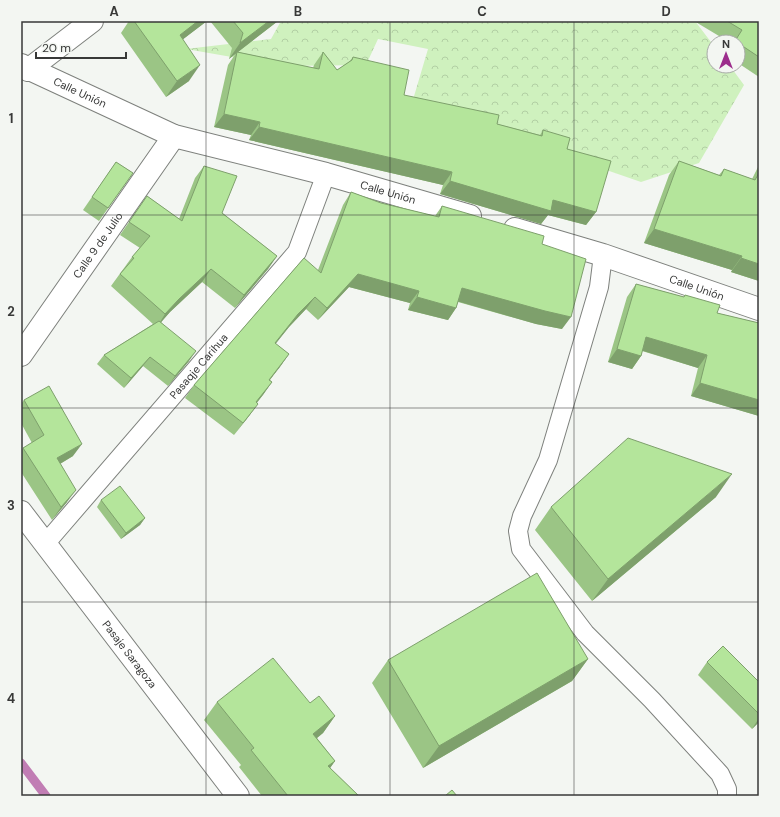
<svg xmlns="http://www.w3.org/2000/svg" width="780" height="817" font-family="'DM Sans',sans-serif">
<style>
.forest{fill:url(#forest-crowns)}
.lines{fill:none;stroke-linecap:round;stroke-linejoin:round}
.stream{stroke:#c17db4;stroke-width:9}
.service-casing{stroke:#7e817d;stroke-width:20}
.minor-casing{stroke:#7e817d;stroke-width:24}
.service{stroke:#fff;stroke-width:18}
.minor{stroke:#fff;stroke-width:22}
.wall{fill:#9bc585}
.shaded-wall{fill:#7ea06c}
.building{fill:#b4e59b;stroke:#7ea06c}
.grid{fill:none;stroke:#383938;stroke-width:1;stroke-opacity:0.55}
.labels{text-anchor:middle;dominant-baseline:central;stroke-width:3;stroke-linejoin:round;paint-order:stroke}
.street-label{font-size:11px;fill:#383938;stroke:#f3f6f2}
.neatline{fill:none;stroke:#383938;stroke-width:1.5}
.grid-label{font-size:13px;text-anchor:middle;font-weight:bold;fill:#383938}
</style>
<defs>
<pattern id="forest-crowns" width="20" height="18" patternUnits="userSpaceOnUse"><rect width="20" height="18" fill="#cff1be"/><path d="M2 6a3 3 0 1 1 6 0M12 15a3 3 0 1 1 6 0" fill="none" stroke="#b2cfa4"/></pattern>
</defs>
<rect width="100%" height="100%" fill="#f3f6f2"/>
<path class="forest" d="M281,21h414l19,25v20h16l14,19 -45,78 -58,19 -229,-79 16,-54 -50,-10 -12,26 -82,1 -98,-17 85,-10z"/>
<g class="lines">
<path class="stream" d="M21,763l25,33"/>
<defs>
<g id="service">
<path d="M603,255l-4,32 -51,173 -26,56 -4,15 3,18 64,84 67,67 68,74 7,15v7"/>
<path id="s1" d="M45,544l252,-292 29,-78"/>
</g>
<g id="minor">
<path id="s2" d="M21,65l153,71 152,38 144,42"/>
<path d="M28,70l64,-49"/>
<path id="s3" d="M515,229l88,26 156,54"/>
<path id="s4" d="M21,355l153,-219"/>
<path id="s5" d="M21,512l217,284"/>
</g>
</defs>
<use href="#service" class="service-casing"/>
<use href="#minor" class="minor-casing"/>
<use href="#service" class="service"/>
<use href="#minor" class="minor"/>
</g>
<path class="wall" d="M129,21h78l-24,18 6,42 -23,16 -45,-64z
M210,21h68l-40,31 75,16 1,-3 9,-13 14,18 12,-8 4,-5 51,38 93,29 43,11 3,-5 24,19 29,63 -10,13 -38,-10 -7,9 -101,-30 3,-9 -194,-45 2,-5 -37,-8 14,-62 8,-12 -7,6 3,-11z
M694,21h65v56l-21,-14v-21h-9z
M679,161l40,14 5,-6 28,10 7,-14v116l-28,-9 1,-2 -88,-27 25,-68z
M116,162l17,11 -34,48 -16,-11z
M204,166l18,47 55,43 -9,13 -33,39 -33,-26 -32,30 -9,10 28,39 -21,25 -25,-20 -19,22 -27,-24 7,-9 49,-31 -42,-38 21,-29 8,-9 -20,-13 27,-39 32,23 16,-41z
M351,192l30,11 54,13 7,-10 100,38 20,85 -26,-5 -78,-22 -2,6 -8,12 -40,-10 2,-7 -61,-16 -31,33 -12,-11 -17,18 -14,17 14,10 -19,26 2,2 -15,21 -8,13 -15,19 -49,-37 9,-13 124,-115 25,-65z
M636,284l48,13 1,-2 32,18 42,10v93l-68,-20 7,-28 -56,-17 -1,5 -9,13 -24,-7 19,-65z
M24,400l49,56 -13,8 7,38 -15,18 -31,-48v-20l2,-4 9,-5 -11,-20v-19z
M716,497l-124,104 -57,-71 16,-23z
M101,500l44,18 -5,7 -19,14 -24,-32z
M588,659l-16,22 -149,87 -51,-85 16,-23z
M707,662l52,20v40l-7,7 -54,-54z
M217,702l93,1 25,13 -12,17 -6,5 18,23 -5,7 29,28h-97l-23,-29 2,-2 -37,-45z"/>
<path class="shaded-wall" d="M198,21h9l-38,29 11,-15z
M269,21h9l-49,38 11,-16z
M200,65l-11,16 -23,16 11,-16z
M224,114l36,8 -9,13 -37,-8z
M259,127l193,45 -9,13 -194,-45z
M450,181l103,19 43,12 -10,13 -38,-10 -7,9 -101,-30z
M654,229l88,27 -10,14 -88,-27z
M277,256l-9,13 -33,39 9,-13z
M741,258l18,6v17l-28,-9z
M211,269l-9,13 -32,30 -13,15 8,-13 14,-15z
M358,274l61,17 -9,12 -61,-16 -31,33 9,-12z
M462,288l109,29 -9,12 -26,-5 -83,-24z
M315,297l-9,12 -17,18 -23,29 9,-13 23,-29z
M417,297l39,11 -8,12 -40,-10z
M646,337l61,18 -9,13 -61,-19z
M617,349l24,7 -9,13 -24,-7z
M196,351l-7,10 -21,25 7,-10z
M289,354l-9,13 -20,25 9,-12z
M150,357l-7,9 -19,22 7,-10z
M272,382l-9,13 -16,19 9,-12z
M700,383l59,17v16l-68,-20z
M258,404l-9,12 -15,19 9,-12z
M82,444l-9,12 -25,15 9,-13z
M732,474l-16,23 -124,104 16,-22z
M76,490l-9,12 -15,18 9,-13z
M145,518l-5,7 -19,14 5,-6z
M588,659l-16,22 -149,87 16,-22z
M335,716l-12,17 -22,18 12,-17z
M759,718v4l-7,7z
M335,761l-12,17 5,-12z"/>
<path class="building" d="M134,21h64l-18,14 20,30 -23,16z
M233,21h36l-29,22 3,-10z
M727,21h32v36l-21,-14v-1l-3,-1 7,-11z
M237,52l82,17 4,-17 14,18 15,-10 1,-3 56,13 -5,25 95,20 -2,9 45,12 1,-6 27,8 -3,11 44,12 -15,51 -43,-12 -2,11 -101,-30 2,-9 -193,-45 1,-5 -36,-8z
M679,161l42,15 3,-7 31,11 4,-7v91l-18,-6 1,-2 -88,-27z
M116,162l17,11 -25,35 -16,-11z
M204,166l33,10 -15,37 55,43 -33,39 -33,-26 -32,30 -14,15 -45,-40 14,-16 -2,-1 18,-21 -21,-14 18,-26 35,25z
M351,192l30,11 58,14 3,-11 102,30 -2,8 44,15 -15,58 -26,-6 -83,-23 -6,20 -39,-11 2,-6 -61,-17 -31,34 -12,-11 -17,17 -23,29 14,11 -20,26 3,2 -16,20 2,2 -15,19 -49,-38 110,-127 17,15z
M636,284l48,13 1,-2 35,10 -3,8 42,10v77l-59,-17 7,-28 -61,-18 -5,19 -24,-7z
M159,321l37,30 -21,25 -25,-19 -19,21 -27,-23z
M49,386l33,58 -25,14 19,32 -15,17 -38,-59 21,-13 -20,-35z
M628,438l104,36 -124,105 -57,-72z
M120,486l25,32 -19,15 -25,-33z
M537,573l51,86 -149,87 -51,-86z
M723,646l36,36v32l-52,-52z
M273,658l37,45 9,-7 16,20 -22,18 22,27 -7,5 31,30h-71l-37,-46 3,-2 -37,-46z
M452,790l5,6h-12z"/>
<path class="grid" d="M206,21v775M390,21v775M574,21v775M21,215h738M21,408h738M21,602h738"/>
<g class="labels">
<g class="street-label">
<text stroke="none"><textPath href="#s2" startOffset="65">Calle Unión</textPath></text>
<text stroke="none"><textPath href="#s2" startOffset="390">Calle Unión</textPath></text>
<text stroke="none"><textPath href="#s4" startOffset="134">Calle 9 de Julio</textPath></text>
<text stroke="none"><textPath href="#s3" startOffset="191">Calle Unión</textPath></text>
<text stroke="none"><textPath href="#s1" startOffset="235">Pasaqje Carihua</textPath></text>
<text stroke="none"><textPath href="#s5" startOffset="179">Pasaje Saragoza</textPath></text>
</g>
</g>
<rect width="780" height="817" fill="none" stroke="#f3f6f2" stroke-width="44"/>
<g transform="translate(726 54)"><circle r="19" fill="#f3f6f2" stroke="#a8aaa8"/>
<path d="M0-3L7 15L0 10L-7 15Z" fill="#9c2d8c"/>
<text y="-6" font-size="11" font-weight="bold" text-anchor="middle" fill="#383938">N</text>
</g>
<path d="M36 52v6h90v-6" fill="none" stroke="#383938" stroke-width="2"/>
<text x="42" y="52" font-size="12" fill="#383938" stroke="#f3f6f2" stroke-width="3" paint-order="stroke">20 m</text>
<rect x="22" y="22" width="736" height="773" class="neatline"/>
<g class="grid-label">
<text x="114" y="16">A</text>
<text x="298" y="16">B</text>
<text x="482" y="16">C</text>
<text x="666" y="16">D</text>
<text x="11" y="123">1</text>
<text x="11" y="316">2</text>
<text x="11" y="510">3</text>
<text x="11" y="703">4</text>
</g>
</svg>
